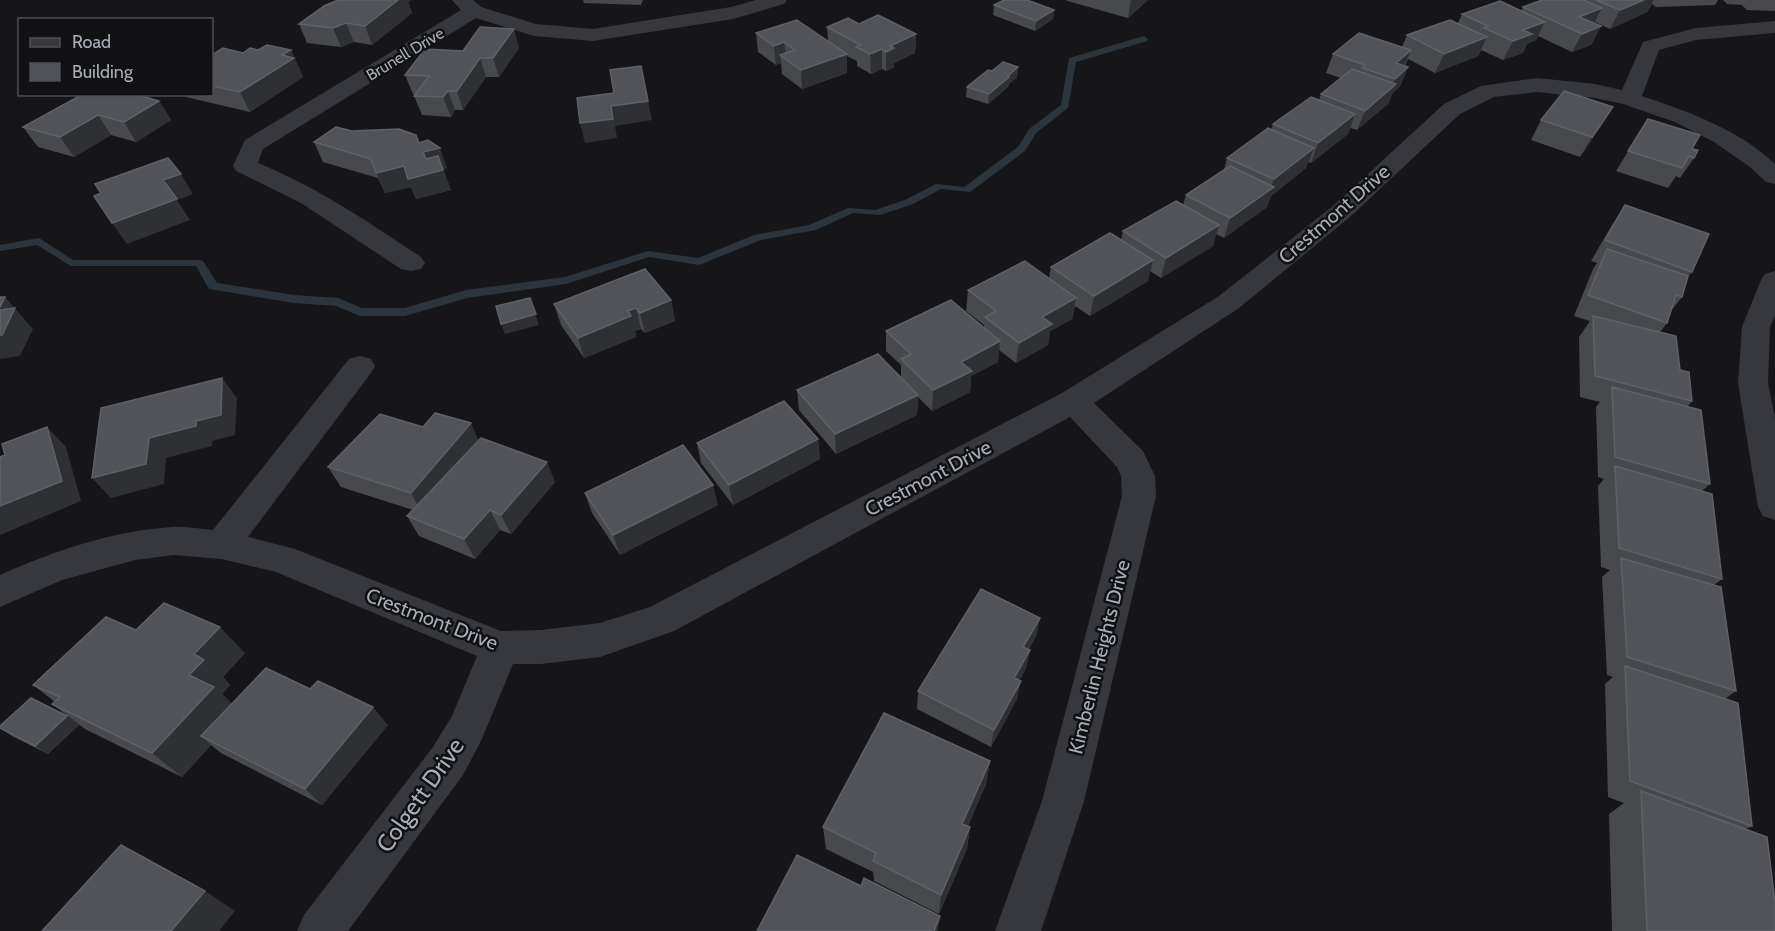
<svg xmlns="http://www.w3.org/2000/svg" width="1775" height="931" font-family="Cabin,sans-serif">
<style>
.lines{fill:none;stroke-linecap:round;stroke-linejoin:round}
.stream{fill:#2c353c;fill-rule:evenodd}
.minor{fill:#37383d;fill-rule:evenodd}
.wall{fill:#47494d}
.shaded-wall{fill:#2f3033}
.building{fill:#525359;stroke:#5f6168;stroke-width:1.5}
.labels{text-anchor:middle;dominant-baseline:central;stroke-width:5;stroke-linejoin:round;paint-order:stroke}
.far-street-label{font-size:16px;fill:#a8adb8;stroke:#111113}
.street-label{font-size:20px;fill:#a8adb8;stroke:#111113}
.near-street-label{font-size:24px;fill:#a8adb8;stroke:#111113}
</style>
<rect width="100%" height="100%" fill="#161618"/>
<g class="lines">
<path class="stream" d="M1144,36l4,3 -1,2 -71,21 -8,46 -32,25 -11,18 -55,41 -29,-3 -28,15 -33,11 -27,-2 -37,17 -55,10 -62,25 -50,-8 -83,27 -99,14 -62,18h-45l-24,-10 -42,-3 -85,-14 -13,-23h-125l-34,-21 -37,6v-6l39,-7 34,22h126l4,1 14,22 77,12 44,3 24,10h43l61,-18 99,-13 83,-26 50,7 56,-23 55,-10 39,-17 27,2 30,-10 31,-16 28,3 54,-40 11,-18 32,-24 8,-47z"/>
<path class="minor" d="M452,0h21l8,7 55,17 57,5 138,-22 25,-7h31l-3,4 -51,15 -140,22 -59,-5 -58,-18 -213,131 -5,14c59,24 110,59 163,94l4,6 -4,6 -10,2 -10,-2 -100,-66 -65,-32 -3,-5 12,-26 216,-130z
M1775,21v12l-79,7 -37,10 -17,46c47,16 96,33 133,68v20l-9,-2 -16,-15 -36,-25 -39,-20 -52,-18 -28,-6 -58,-6 -43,5 -34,17 -109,102 -112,92 -145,95 49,48 12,25 1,20 -72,305 -43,130h-46l47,-130 80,-305 -1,-20 -4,-9 -47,-50 -396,214 -74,26 -59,7h-28l-32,77 -18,34 -115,156h-51l7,-16 129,-168 19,-31 25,-60 -201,-84 -54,-13 -48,-4 -39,5 -73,20 -62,27v-32c54,-24 112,-44 172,-48 13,-1 28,2 41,3l136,-171 11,-3 11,3 4,7 -4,7 -123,164 47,12 206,82 40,-1 59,-7 50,-16 412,-214 157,-97 114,-90 111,-102 37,-18 56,-8 58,6 27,6 21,-48 53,-14z
M1775,271v44l-5,12 -2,56 7,35v102l-12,-4 -5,-9 -20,-124 4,-56 19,-47 4,-6z"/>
</g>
<path class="wall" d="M338,0h73l-3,2 4,11 -40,32 -18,-3 -13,5 -34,-4 -8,-19z
M583,0h60l-2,5 -57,-2z
M1064,0h84l-20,18z
M1542,0h176l-3,5 -59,2 -4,-3 -5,8 -37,17 -15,-7 -1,1 7,3 -10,19 -19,7 -34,-16 -2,4 -9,4 -4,9 -20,7 -22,-10 -3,6 -43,17 -27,-14 -3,7 3,1 -8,19 -8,8 -4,10 -31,26 -7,-2 -2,6 -37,29 -3,-1 -2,6 -35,28 -4,11 -43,31 -8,-4 -3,12 -52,32 -11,-7 -2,10 -58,35 -15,-10 -3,13 -22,12 -2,14 -32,18 -17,-13 -1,12 -27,14 -1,16 -38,19 -14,-14 -1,18 -81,39 -37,-44 -2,-20 104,-13v-12l-15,-14v-20l98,-3v-3l-18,-14 2,-21 81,-12 2,-11 70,-27 2,-9 60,-26 3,-10 38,-25 3,-12 44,-28 2,-6 46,-24 2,-6 20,-16 -15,-5 7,-19 69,-7 5,-12 51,-12 4,-9 59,-3 2,-4z
M1723,0h52v11l-28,-1 -5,-5 -15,-1z
M994,5l60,5 -1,9 -18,12 -42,-16z
M859,24l57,10 -1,19 -21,10v4l-8,4 -4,-2 -11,5 -14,-8v-5l-10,-5v17l-45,16 -20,-15 -1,-11 -5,2 -18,-13 -2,-19 72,8 -1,-14z
M519,48l-20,29h-13l-23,33h-8l-4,7 -29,-2 -8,-19 2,-2h-3l-8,-19 58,-24z
M258,50h33l12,27 -53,35 -64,-15 -1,-3h27v-39l31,-2z
M1018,67l-1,10 -8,7 -1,3 -20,17 -22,-7 1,-10 25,-16z
M159,101l12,19 -35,22 -25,-7 -37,22 -36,-10 -15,-20z
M1613,107l-12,19 -21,31 -49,-17 10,-20z
M1648,119l44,30 2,9 -14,20 -4,-2 -8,12 -52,-17z
M352,131l67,11 28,26 -4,1 8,21 -35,9 -5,-12 -26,6 -7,-15 -55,-16 -9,-20z
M1625,205l67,67 -4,5 -6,20 -11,14 -4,12 -7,9 20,38 12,31 -4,5 22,78 -8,7 20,88 -8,6 22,106 -11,8 27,127 -6,3 29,102h-163l-3,-117 15,-11 -16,-6 -3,-113 8,-7 -6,-2 -5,-98 8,-7 -9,-3 -3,-81 6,-7 -6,-2 -2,-70 4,-5 -20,-5 -1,-60 11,-16 -16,-5 19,-47 4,-6 -6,-2 21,-36z
M671,300l4,21 -30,12 -4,-4 -6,2 1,6 -52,21 -23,-33 -7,-21z
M423,427l56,14 76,41 -44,52 -11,-4 -25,29 -56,-23 -12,-20 6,-6 -72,-23 -13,-20z
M818,439l2,20 -87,46 -32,-42 -4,-20z
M585,493l133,12 -98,50 -28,-42z
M1040,618l-4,18 -7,13 1,1 -4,18 -7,13 -2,18 -26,48 -74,-38 1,-18z
M136,630l109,23 -22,24 7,8 -8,9 10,10 156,21 -66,80 -101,-52 -10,-8 -29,32 -97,-48 -33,-25 3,-2 -22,-17z
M67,716l12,9 -31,29 -36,-18 -12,-8z
M990,761l-4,23 -18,42 2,1 -3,22 -28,65 -65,-33 -1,-9 -47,-23 -3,-22z"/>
<path class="shaded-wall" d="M398,0h13l-3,2 4,11 -40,32 -7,-19z
M1131,0h17l-20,18z
M1644,0h10l-7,12 -37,17 10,-19z
M1602,8l-10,19 -13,-10z
M1054,10l-1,9 -18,12 1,-10z
M1545,22l-9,18 -9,4 -4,9 -20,7 10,-19 10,-11z
M346,23l8,19 -13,5 -8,-19z
M1601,26l-10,19 -19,7 10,-18z
M514,29l5,19 -20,29 -6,-19z
M916,34l-1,19 -21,10v4l-8,4v-19l4,-6z
M1487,37l-9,19 -43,17 9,-19z
M784,42l2,17 -6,-4 1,8 -5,2 -2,-19z
M882,49v20l-11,5 -1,-20z
M291,50l12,27 -53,35 -10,-20 42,-37z
M1411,50l-8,19 -7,-6z
M847,54v19l-45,16 -1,-19z
M480,58l6,19 -23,33 -6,-19z
M1018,67l-1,10 -8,7 -1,3 -20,17 1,-10z
M1408,67l-8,19 -8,8 -4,10 -31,26 8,-19 26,-23 4,-9z
M448,91l7,19 -4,7 -8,-20z
M159,101l12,19 -35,22 -12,-20z
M648,101l4,19 -37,6 2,12 -32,5 -5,-20 31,-17z
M1613,107l-12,19 -21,31 12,-20z
M1355,114l-7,20 -37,29 7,-20z
M98,115l13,20 -37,22 -14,-20z
M440,148l7,20 -16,4 -8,-20z
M1314,148l-8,20 -35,28 -4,11 -43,31 6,-20 40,-28 4,-11z
M404,166l39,4 8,20 -35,9 -5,-12 -26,6 -9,-20z
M181,174l12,20 -16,6 13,20 -63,24 -15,-21 51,-43z
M1219,225l-6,21 -52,32 5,-20z
M1153,260l-5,21 -58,35 4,-20z
M5,297l28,32 -13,27 -20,3v-52z
M530,298l9,27 -34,9 -4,-10z
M1076,298l-4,21 -22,12 -2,14 -32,18 3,-20 23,-26z
M671,300l4,21 -30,12 -5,-20z
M636,308l5,21 -6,2 1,6 -52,21 -6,-20z
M1000,341l-2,21 -27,14 -1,16 -38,19 1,-21 28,-28z
M222,378l15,20 -2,37 -23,6v5l-46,12 -2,26 -53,14 -19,-20 57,-40 47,-17z
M918,395l-1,20 -81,39 -1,-20z
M471,423l9,21 -58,69 -11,-20z
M47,427l19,20 15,54 -81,34v-29z
M818,439l2,20 -87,46 -4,-20z
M547,462l8,20 -44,52 -10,-19z
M713,485l5,20 -98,50 -7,-20z
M490,510l10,20 -25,29 -11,-20z
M1040,618l-4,18 -16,29 3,-18z
M220,627l25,26 -22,24 7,8 -8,9 18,17 -39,25 10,9 -29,32 -30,-24 42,-99z
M1030,650l-4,18 -15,28 3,-18z
M1021,681l-4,18 -26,48 3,-17z
M373,707l15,18 -66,80 -17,-16z
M67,716l12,9 -31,29 -13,-8z
M990,761l-4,23 -27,62 3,-22z
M970,827l-3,22 -28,65 2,-19z
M205,891l30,20 -16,20h-48z
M940,916l-2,15h-4z"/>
<path class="building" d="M338,0h60l-33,26 -19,-3 -13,5 -34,-4 25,-18z
M1004,0h23l27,10 -18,11 -42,-16z
M1542,0h41l19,8 -23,9 22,9 -19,8 -59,-27z
M1596,0h48l-24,10z
M1500,1l45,21 -22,8 9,4 -19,7 -29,-13 4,-2 -26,-12z
M878,15l38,19 -26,12 4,2 -8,4 -4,-3 -12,5 -14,-7 5,-2 -34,-18 21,-9 11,6z
M797,20l50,34 -46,16 -21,-15 15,-5 -11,-8 -10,4 -18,-13z
M1450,20l37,17 -43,17 -37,-19z
M480,27l34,2 -21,29h-13l-23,33h-9l-5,6 -29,-1 15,-20 -24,-1 20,-26 38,2z
M1359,33l52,17 -15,13 12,4 -13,12 -33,-11 3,-3 -32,-11z
M267,45l24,5 -9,5 12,3 -54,34 -28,-6v-31l11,-7 20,5 7,-5 8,2z
M1003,62l15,5 -10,9 1,1 -20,17 -22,-7 21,-17 4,1z
M641,66l7,35 -37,5 2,13 -33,4 -3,-25 37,-5 -4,-23z
M1352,69l44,15 -31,27 -44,-17z
M1564,91l49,16 -21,30 -51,-17z
M83,94h52l24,7 -35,21 -26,-7 -38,22 -37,-10z
M1311,97l44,17 -37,29 -45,-19z
M1648,119l52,16 -8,14 6,1 -4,8 -5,-2 -7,12 -54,-17z
M336,127l16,4 47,-2 17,6 3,8 9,-3 12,8 -17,4 3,7 12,-3 5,14 -35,9 -4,-13 -28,7 -5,-14 -57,-17z
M1268,128l46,20 -40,31 -47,-21z
M168,158l13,16 -18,6 14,19 -65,24 -18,-27 7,-3 -6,-9z
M1230,166l44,21 -44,31 -44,-23z
M1176,201l43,24 -53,33 -43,-27z
M1625,205l84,29 -17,38 -87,-32z
M1110,233l43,27 -59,36 -43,-29z
M1607,249l81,27 -6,21 -6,-2 -9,28 -79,-28z
M1025,261l51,37 -34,19 10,7 -33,19 -34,-26 11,-6 -28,-21z
M645,269l26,31 -31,13 -4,-5 -8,3 3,5 -53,22 -24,-34z
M0,297h5l-5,10z
M530,298l6,16 -35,10 -5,-18z
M951,300l49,41 -39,21 11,9 -39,19 -32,-31 10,-5 -25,-23z
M15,308l-13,27h-2v-25z
M1593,316l83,20 4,34 9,2 3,29 -97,-25z
M878,354l40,41 -83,39 -38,-44z
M222,378l-1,37 -25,6v5l-47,12 -3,26 -54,14 9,-70z
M1612,387l89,23 9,74 -95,-27z
M784,401l34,38 -89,46 -32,-42z
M435,413l36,10 -60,70 -83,-26 52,-53 43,13z
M47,427l15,54 -62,25v-49l5,-2 -3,-11z
M481,438l66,24 -46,53 -11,-5 -26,29 -57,-23z
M683,445l30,40 -100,50 -28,-42z
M1615,466l97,28 10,85 -103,-31z
M1621,558l100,29 15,104 -109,-34z
M981,589l59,29 -17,29 7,3 -16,28 7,3 -27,49 -76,-39z
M164,603l56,24 -26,27 10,6 -15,15 25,12 -62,66 -100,-49 8,-7 -27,-12 73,-68 30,13z
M1625,666l113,37 14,123 -122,-45z
M266,668l44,21 8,-8 55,26 -68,82 -104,-53z
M31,698l36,18 -32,30 -35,-18v-2z
M884,713l106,48 -28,63 8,3 -29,68 -68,-34 3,-8 -53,-26z
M1641,791l126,46 8,65v29h-128z
M121,845l84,46 -34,40h-129z
M797,855l64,31 3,-8 76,38 -6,15h-177z"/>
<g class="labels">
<g class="far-street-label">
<text transform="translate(405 54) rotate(-31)">Brunell Drive</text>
</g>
<g class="street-label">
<text transform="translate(1334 214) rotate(-41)">Crestmont Drive</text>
<text transform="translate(928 478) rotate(-28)">Crestmont Drive</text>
<text transform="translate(432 619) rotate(21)">Crestmont Drive</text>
<text transform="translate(1099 657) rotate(-76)">Kimberlin Heights Drive</text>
</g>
<g class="near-street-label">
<text transform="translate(420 795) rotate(-55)">Colgett Drive</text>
</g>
</g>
<rect x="18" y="18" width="195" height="78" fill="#111113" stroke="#4d4f55" stroke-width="1.5"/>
<rect x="30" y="38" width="30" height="9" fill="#37383d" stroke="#4d4f55" stroke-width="1.5"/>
<text x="72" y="48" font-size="18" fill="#a8adb8">Road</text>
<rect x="30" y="63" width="30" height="18" fill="#525359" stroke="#4d4f55" stroke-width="1.5"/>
<text x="72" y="78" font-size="18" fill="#a8adb8">Building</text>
</svg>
